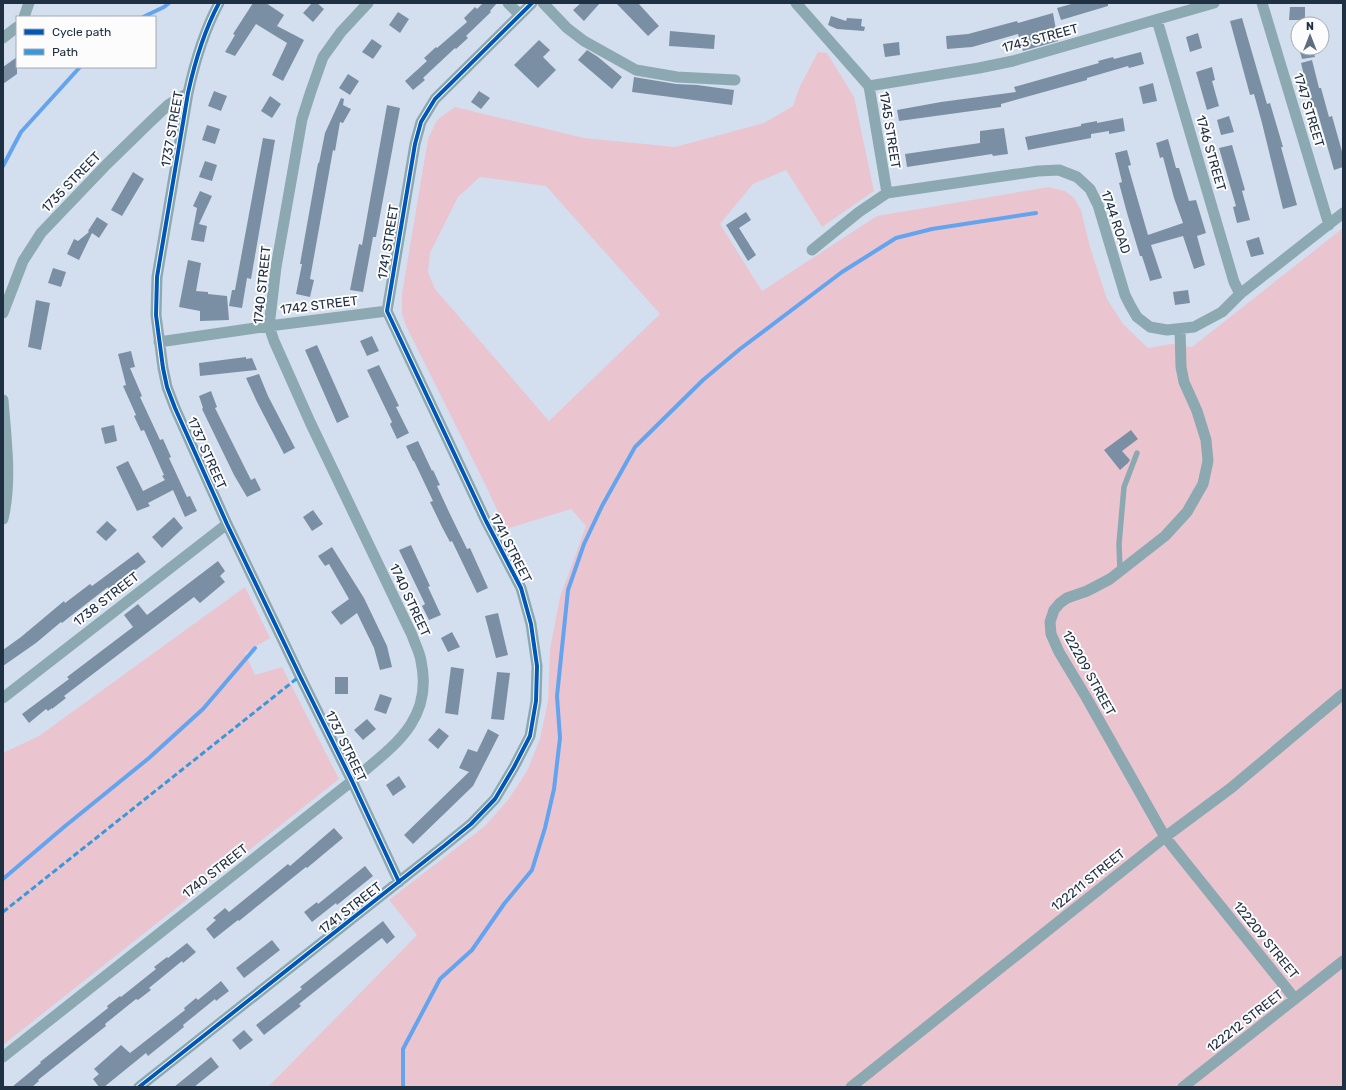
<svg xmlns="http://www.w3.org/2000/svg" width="1346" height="1090" font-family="Rubik,sans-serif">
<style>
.green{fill:#eac5cf;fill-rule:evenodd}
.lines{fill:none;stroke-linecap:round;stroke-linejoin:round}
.stream{stroke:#64a4ee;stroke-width:4}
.building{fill:#7b8fa4}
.service{stroke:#8ca9b1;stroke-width:5.5}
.minor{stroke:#8ca9b1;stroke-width:11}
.quiet{stroke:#3a97da;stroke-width:3;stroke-dasharray:6 3;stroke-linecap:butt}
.cycleway-casing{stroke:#fcfcfc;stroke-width:6}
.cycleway{stroke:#0057b8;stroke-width:4}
.labels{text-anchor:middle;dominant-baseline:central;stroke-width:4;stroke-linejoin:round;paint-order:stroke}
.street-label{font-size:13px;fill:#203043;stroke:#fcfcfc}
</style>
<rect width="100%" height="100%" fill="#d3dfef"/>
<path class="green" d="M818,52l9,1 27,44 20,94 -52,36 -36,-57 -33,14 -33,40 42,67 115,-75 172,-29 16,4 9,7 7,12 9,37 17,52 16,25 25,24 23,-4 21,3 151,-119v859h-1075l149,-152 -28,-35 96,-74 23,-26 19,-29 13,-32 8,-38 2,-52 10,-52 26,-71 -15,-17 -65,20 -22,-47 -78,-156 -4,-13v-19l26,-155 9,-19 18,-13 129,31 91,9 89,-24 29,-17 7,-20zM480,177l66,9 114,128 -111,107 -114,-132 -7,-17 2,-19 28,-56z
M245,587l25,51 -25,15 10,22 27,-8 57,112 -336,266v-292l36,-17z"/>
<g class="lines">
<path class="stream" d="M143,17l21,-10 5,-4
M3,166l18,-34 59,-65
M3,879l61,-52 85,-69 54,-49 52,-61
M403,1087v-38l37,-70 32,-29 32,-46 28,-34 13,-42 9,-39 6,-51 -3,-42 11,-106 16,-46 18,-38 33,-59 68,-67 37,-31 102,-77 54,-34 36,-9 104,-16"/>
</g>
<path class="building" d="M253,3h13l18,12 -7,11 27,14 -21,41 -11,-6 15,-32 -31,-19 -21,32 -10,-4 10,-17 -2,-1z
M312,3h5l7,6 -11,13 -10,-9z
M483,3h14l-7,8 1,1 -25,24 2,2 -12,11 -1,-1 -32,30 2,2 -12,10 -8,-9 22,-20 -3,-3 12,-11 1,1 30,-26 -3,-4 11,-11 2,2z
M581,3h19l-16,18 -11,-11z
M616,3h22l21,23 -11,10z
M1075,3h33v3l-47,14 -4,-12z
M1290,7h15v13h-16z
M398,12l11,7 -9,14 -11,-8z
M1053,13l5,28 -35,10 -5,-17 -46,13 -25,2 -1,-13 22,-2 49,-13 1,2z
M831,16l15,5 1,-3 15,1 -1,7 4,1 -1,4 -27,-2 -9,-4z
M1242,18l25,86 3,-1 13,44h-2l16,58 -14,4 -21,-86 -8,-29 -4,1 -20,-74z
M670,31l45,4 -1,14 -45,-3z
M1198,33l4,15 -12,4 -4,-15z
M372,39l10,7 -9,13 -11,-7z
M539,40l11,10 -7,7 13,13 -18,18 -24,-23z
M899,42l1,13 -15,2 -2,-13z
M1299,48h13l3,9 -13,2z
M587,50l11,7 24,20 -10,12 -34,-29z
M1141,52l3,12 -15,4 -1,-2 -41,12v2l-86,24v3l-102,14 -2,-11 44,-8 75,-10 -2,-5 85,-24 -1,-2 15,-4 1,2z
M17,57v17l-14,10v-17z
M1312,60l7,28h2l8,29 3,-1 11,39v12l-9,3 -18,-63 -4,1 -11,-45z
M1212,67l3,13 -3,1 7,25 -12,4 -11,-38z
M348,74l11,7 -9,14 -11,-7z
M634,77l42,7 21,1 37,5 -2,15 -100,-13z
M1153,83l4,18 -14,3 -4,-17z
M214,91l13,5 -6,15 -13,-5z
M479,91l11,7 -9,11 -10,-7z
M270,96l11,8 -9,14 -11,-7z
M341,98l3,1 -1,6 8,4 -8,14 -3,-1 -5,29 -2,-1 -23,129 4,1 -4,17 -14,-3 6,-30h-2l18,-101h1l6,-30z
M387,105l13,3 -24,129h-3l-10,55 -13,-2 9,-46 3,1z
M1229,116l5,16 -13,3 -4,-15z
M1123,118l2,13 -16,3v-3l-18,3v4l-63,12 -3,-13 56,-11v-2l16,-3v2z
M207,125l13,4 -5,15 -13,-4z
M1004,128l4,26 -15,2 -1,-2 -85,13 -2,-13 75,-11v-12z
M263,138l12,2 -24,139 -4,-1 -5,30 -13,-2 3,-16h3z
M1168,139l8,29h3l10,33 7,-1 10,33 -9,3 8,29 -11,4 -11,-33 -32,9 11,33 -12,3 -8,-25h-2l-13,-43 -8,-30 3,-1 -7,-29 12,-3 4,15 -3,1 20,69 35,-12 -9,-25 -11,-41 -3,1 -4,-15z
M1232,145l13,45 -3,1 8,29 -13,3 -4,-16 3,-1 -17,-58z
M205,161l12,4 -5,16 -13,-4z
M133,172l11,7 -22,37 -11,-6z
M200,191l12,5 -13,28 8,2 -3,16 -13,-2 6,-32 -4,-2z
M746,212l5,8 -12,8 17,27 -8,6 -22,-36z
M97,217l11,7 -9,14 -7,-5 -13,27 -12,-6 7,-15 4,2 11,-9 -1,-1z
M1259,237l5,17 -13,3 -5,-16z
M188,260l13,3 -5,28 12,1v2l19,2 2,24 -29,1v-10l-21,-4z
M53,268l13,4 -5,15 -13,-4z
M1188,290l2,13 -15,2 -2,-13z
M36,300l14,3 -9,47 -13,-3z
M372,336l7,15 -12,5 -7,-15z
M317,345l32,72 -12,6 -32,-73z
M131,351l4,16 -5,1 12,28 -2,1 20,43 3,-1 8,18 -2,1 18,39 3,-1 7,15 -12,6 -12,-27 -25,13 2,3 -13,5 -21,-44 12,-6 15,30 22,-11 -3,-4 2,-1 -20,-45 -3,1 -7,-15 2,-1 -13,-29 3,-1 -8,-31z
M246,357v2l6,-1 5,12 -57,6 -1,-13z
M379,365l20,41 -3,1 13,26 -12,6 -7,-15 2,-2 -25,-52z
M259,374l9,22 27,52 -11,6 -27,-52 -11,-24z
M211,391l6,16 -2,1 36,72 4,-2 6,12 -14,7 -13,-22 -32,-66 1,-1 -4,-12z
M114,425l3,16 -12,3 -4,-16z
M1131,430l7,9 -16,12 8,9 -2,3 -8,7 -16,-20z
M418,441l14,30 1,-1 7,15 -3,1 12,26 18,37 3,-1 18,40 -11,5 -25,-52 -2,1 -8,-15 -12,-25 3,-1 -19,-40h-1l-7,-15z
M313,510l10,14 -11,7 -9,-14z
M174,517l9,11 -21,20 -10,-11z
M107,521l10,9 -11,11 -10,-9z
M411,545l19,41 -2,1 13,28 -12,5 -7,-14 3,-2 -26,-54z
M332,547l32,51 23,48 5,21 -12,3 -6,-22 -17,-35 -16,12 -10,-13 18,-13 -20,-35 -4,2 -7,-10z
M138,552l8,10 -37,28 -1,-3 -36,28 -10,8 -1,-1 -25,21 -33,23v-16l18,-13 43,-36 1,2 25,-19 2,2z
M218,561l7,10 -5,5 5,6 -25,21 -6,-6 -130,99 2,2 -14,11v-1l-4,3 -2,-2 -17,14 -7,-9 47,-35 -2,-2 66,-50 -9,-12 14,-11 9,11z
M498,613l10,42 -12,3 -11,-42z
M452,632l8,15 -12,5 -7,-14z
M451,667l13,2 -6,46 -13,-2z
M497,672l13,1 -6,47 -13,-1z
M335,677h13v17h-13z
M380,694l12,4 -6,16 -12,-4z
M367,719l9,10 -13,11 -9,-10z
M439,728l10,8 -11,13 -10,-9z
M488,729l11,6 -26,51 -60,58 -9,-9 65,-63 -10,-4 9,-19 9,3z
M399,776l7,11 -13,9 -7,-11z
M334,828l9,10 -36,30 -1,-1 -46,37 -21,17 -1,-1 -24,19 -8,-10 10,-9 -3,-2 12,-10 4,4 59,-48 2,2z
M365,866l8,10 -36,29 -1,-2 -24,19 -8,-10 13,-10 1,2z
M383,921l12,16 -8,7 -5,-6 -4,3 -79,63 2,2 -37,29 -8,-10 46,-36 -2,-2z
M272,940l8,10 -36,28 -8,-10z
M187,943l9,9 -13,11 -1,-2 -33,27 2,2 -13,10 -2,-1 -31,25 1,2 -68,54 1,1 -7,6h-20l29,-24 -1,-1 68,-54 -1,-2 13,-10 1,1 35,-28 -2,-2 13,-10 1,1z
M221,981l8,10 -13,10 -1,-2 -32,26 1,2 -36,29 -2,-3 -42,34h-5l-6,-8 6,-5 -5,-5 27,-24 9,8 55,-43 -1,-2 12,-10 2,2z
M244,1030l9,10 -13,10 -8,-10z
M211,1057l8,10 -25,20h-20z"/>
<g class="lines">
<path class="service" d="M1120,571l-1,-27 5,-57 13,-34"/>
<path class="minor" d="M219,3c-15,28 -24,58 -31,90l-31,184 -1,38 7,53 4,19 8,21 52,116 73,152 52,105 47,101
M508,3l11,11
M543,3l24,25 17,13 52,29 41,7 58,3
M796,3l73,83 18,107
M1262,3l67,222
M24,17l5,-14
M1157,20l72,245 5,17 6,12
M3,38l14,-11
M869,86l110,-18 34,-7 201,-58
M812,250l47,-38 28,-19 151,-22 21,-1 18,7 13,12 8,16 27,90 5,10 7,12 13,10 17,3 27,-3 28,-15 18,-18 103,-81
M3,313l20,-52 18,-28 66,-69 41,-40 20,-19 20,-12
M1180,329l1,38 3,15 13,29 9,29 2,21 -5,23 -16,28 -22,24 -55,43 -23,12 -20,7 -7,5 -6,7 -4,12 1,12 8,18 27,45 79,140 130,162
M159,342l110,-16 118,-15
M3,400c3,39 9,81 0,119
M3,698l224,-174
M3,1057l349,-276c40,-34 82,-60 69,-120 -1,-8 -6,-17 -9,-26l-102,-213 -36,-81 -5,-15 7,-59 26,-148 9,-28 12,-34 18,-25 27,-29
M139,1087l305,-241 27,-22 24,-25 19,-32 16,-31 6,-35 1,-35 -6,-42 -10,-36 -35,-67 -99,-210 28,-167 6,-22 14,-23 97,-96
M851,1087l314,-250 66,-49 112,-94
M1183,1087l160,-126"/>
<path class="quiet" d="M3,912l297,-236"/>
<defs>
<path id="cycleway" d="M219,3c-15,28 -24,58 -31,90l-31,184 -1,38 7,53 4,19 8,21 52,116 73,152 52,105 47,101
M139,1087l305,-241 27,-22 24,-25 19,-32 16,-31 6,-35 1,-35 -6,-42 -10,-36 -35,-67 -99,-210 28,-167 6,-22 14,-23 97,-96"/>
</defs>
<use href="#cycleway" class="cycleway-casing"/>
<use href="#cycleway" class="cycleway"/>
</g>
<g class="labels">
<g class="street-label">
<text transform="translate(1040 38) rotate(-15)">1743 STREET</text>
<text transform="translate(1309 110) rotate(73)">1747 STREET</text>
<text transform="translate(172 129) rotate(-80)">1737 STREET</text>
<text transform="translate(890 130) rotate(81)">1745 STREET</text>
<text transform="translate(1211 153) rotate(74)">1746 STREET</text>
<text transform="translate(71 182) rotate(-46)">1735 STREET</text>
<text transform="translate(1116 222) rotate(71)">1744 ROAD</text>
<text transform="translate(388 242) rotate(-81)">1741 STREET</text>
<text transform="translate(262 285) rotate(-84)">1740 STREET</text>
<text transform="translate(319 305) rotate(-7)">1742 STREET</text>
<text transform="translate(207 453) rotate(66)">1737 STREET</text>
<text transform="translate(511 548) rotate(63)">1741 STREET</text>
<text transform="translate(106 599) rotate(-38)">1738 STREET</text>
<text transform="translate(410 600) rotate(65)">1740 STREET</text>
<text transform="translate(1089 673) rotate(61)">122209 STREET</text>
<text transform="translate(346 746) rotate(64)">1737 STREET</text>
<text transform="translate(215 871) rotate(-38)">1740 STREET</text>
<text transform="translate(1088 880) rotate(-39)">122211 STREET</text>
<text transform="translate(350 908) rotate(-38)">1741 STREET</text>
<text transform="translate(1266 940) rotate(51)">122209 STREET</text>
<text transform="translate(1245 1021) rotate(-38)">122212 STREET</text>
</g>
</g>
<rect width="1346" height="1090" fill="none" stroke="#203043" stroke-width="8"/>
<rect x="16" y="16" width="140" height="52" fill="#fcfcfc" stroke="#a4aab2"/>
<rect x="24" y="29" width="20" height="6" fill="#0057b8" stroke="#a4aab2"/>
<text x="52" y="36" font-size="12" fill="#203043">Cycle path</text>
<rect x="24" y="49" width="20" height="6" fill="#3a97da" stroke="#a4aab2"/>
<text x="52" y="56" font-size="12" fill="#203043">Path</text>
<g transform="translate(1310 36)"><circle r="19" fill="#fcfcfc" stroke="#a4aab2"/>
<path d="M0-3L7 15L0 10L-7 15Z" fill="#5f6d7f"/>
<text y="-6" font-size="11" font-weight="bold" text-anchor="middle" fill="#203043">N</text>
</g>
</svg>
